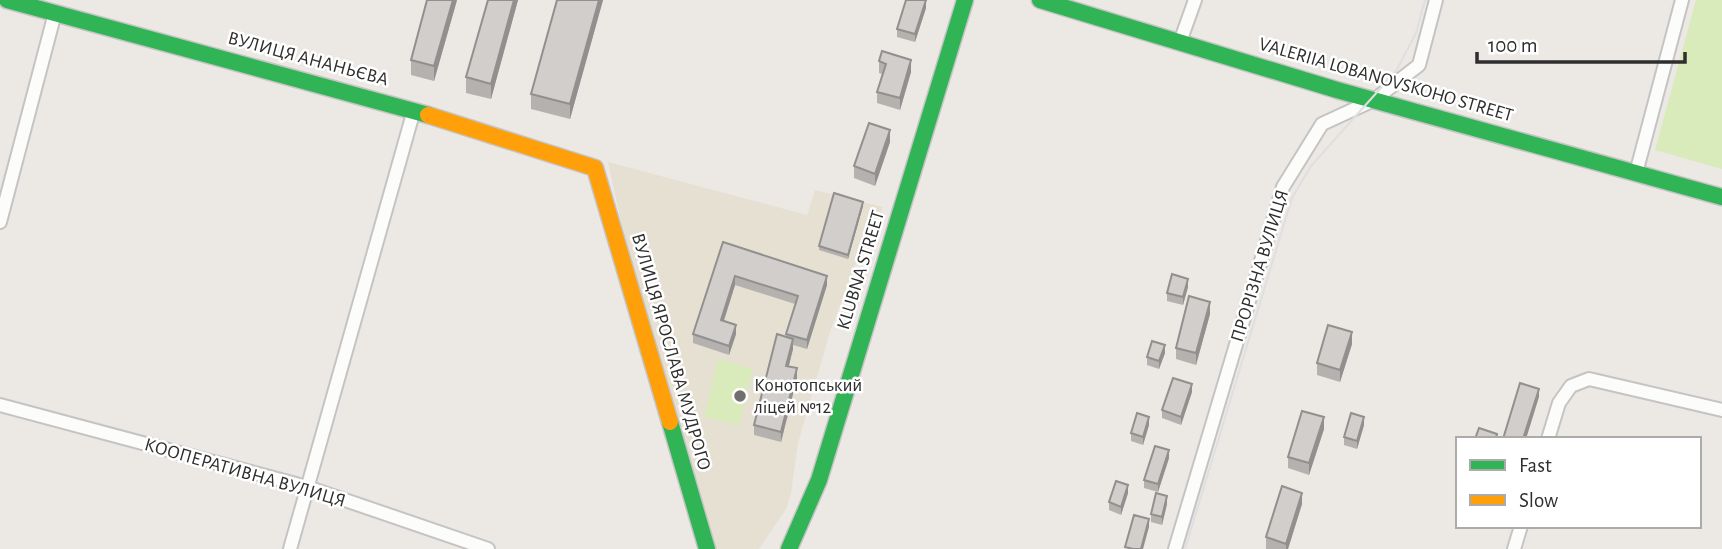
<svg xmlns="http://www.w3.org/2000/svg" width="1722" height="549" font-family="'Alegreya Sans',sans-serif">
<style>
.education{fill:#e6e0d3}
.pitch{fill:#d9eabb}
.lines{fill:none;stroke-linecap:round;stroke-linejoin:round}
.street-casing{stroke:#c5c4c5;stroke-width:16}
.fast-casing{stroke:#c5c4c5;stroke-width:19}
.slow-casing{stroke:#c5c4c5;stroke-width:19}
.street{stroke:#fcfcfb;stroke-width:12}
.fast{stroke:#30b455;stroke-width:16}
.slow{stroke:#ff9f0a;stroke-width:16}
.tram{stroke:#dfdfe1;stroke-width:2}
.wall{fill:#b4b1af}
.shaded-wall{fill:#92908e}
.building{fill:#d1cecb;stroke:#92908e;stroke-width:2}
.poi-dot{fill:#706f6e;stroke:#fff;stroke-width:2.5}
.labels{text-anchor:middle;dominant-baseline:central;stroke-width:5;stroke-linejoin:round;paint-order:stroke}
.street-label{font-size:19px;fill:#2e2e2e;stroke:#fff}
.poi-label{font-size:19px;fill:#2e2e2e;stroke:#fff;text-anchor:start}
</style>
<rect width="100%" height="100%" fill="#ece8e4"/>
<path class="education" d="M608,162l199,53 8,-25 68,17 -29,61 -24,64 -32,111 -7,50 -5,16 -27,40h-43l-60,-196 -37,-140z"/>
<path class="pitch" d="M1696,0h26v169l-67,-19z
M718,359l35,10 -14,56 -35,-8z"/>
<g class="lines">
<defs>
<path id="street" d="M1180,42l15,-42
M1636,173l46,-173
M0,222l55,-209
M0,405l307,82 181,62
M1548,439l11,-36 12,-17 18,-7 133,31
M290,549l124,-439
M1175,549l108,-362 39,-63 52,-24 45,-35 17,-65
M1514,549l7,-23"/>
<path id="fast" d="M7,0l421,115
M1040,0l297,90 385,107
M670,422l37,127
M789,549l30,-69 146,-480"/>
<path id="slow" d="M428,115l167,53 75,254"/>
</defs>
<use href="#street" class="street-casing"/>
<use href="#fast" class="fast-casing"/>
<use href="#slow" class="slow-casing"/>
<use href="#street" class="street"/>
<use href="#fast" class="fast"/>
<use href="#slow" class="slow"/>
<path class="tram" d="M1185,549l107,-351 19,-32 85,-95 20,-38 9,-33"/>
</g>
<path class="wall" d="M457,0l-23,81 -23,-6v-15z
M488,0h30l-27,99 -25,-6v-16z
M557,0h46l-33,119 -39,-10v-15z
M926,8l-11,34 -18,-5v-8z
M879,61l32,11 -11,38 -23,-7v-11l5,-18 -3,-1z
M890,142l-15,44 -21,-8v-12z
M863,206l-15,53 -29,-9v-4z
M723,242l104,43 -20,64 -14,-4v4l-4,17 8,12 -16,64 -27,-7v-10l32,-88v-3l9,-30 -60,-19 -11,36 12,13 -7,21 -36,-12v-9z
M1188,287l-5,18 -16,-4v-8z
M1210,314l-14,51 -20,-6v-11z
M1352,344l-12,38 -23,-7v-12z
M1165,353l-6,16 -12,-4v-8z
M1192,392l-11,33 -19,-7v-8z
M1149,425l-6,20 -12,-4v-8z
M1364,425l-7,24 -13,-4v-8z
M1324,429l-15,46 -21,-7v-11z
M1169,458l-11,34 -14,-4v-8z
M1128,493l-7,22 -12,-5v-8z
M1167,504l-5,21 -11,-3v-8z
M1302,504l-14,45h-22v-12z"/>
<path class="shaded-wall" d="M453,0h4l-23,81v-15z
M514,0h4l-27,99v-15z
M599,0h4l-33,119v-15z
M926,0v8l-11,34v-8z
M911,60v12l-11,38v-12z
M890,130v12l-15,44v-12z
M863,202v4l-15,53v-4z
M735,276v9l-14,44v-9z
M827,276v9l-20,64v-9z
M1188,279v8l-5,18v-8z
M1210,302v12l-14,51v-12z
M736,325v9l-7,21v-9z
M1352,332v12l-12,38v-12z
M793,339v10l-7,27v-10z
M1165,345v8l-6,16v-8z
M797,368v10l-16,64v-10z
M1192,384v8l-11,33v-8z
M1539,389v8l-13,42h-3z
M1149,417v8l-6,20v-8z
M1324,417v12l-15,46v-12z
M1364,417v8l-7,24v-8z
M1169,450v8l-11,34v-8z
M1128,485v8l-7,22v-8z
M1302,493v11l-14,45h-2v-5z
M1167,496v8l-5,21v-8z
M1149,519v8l-6,22h-2z"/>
<path class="building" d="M427,0h26l-19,66 -23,-6z
M488,0h26l-23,84 -25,-7z
M557,0h42l-29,104 -39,-10z
M906,0h20l-11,34 -18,-5z
M882,51l29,9 -11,38 -23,-6 9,-28 -7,-3z
M869,123l21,7 -15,44 -21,-8z
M834,193l29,9 -15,53 -29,-9z
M723,242l104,34 -20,64 -21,-6 12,-38 -63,-20 -14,44 15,5 -7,21 -36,-12z
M1172,274l16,5 -5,18 -16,-4z
M1189,296l21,6 -14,51 -20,-5z
M1328,325l24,7 -12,38 -23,-7z
M777,334l16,5 -7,27 11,2 -16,64 -27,-7z
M1152,341l13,4 -6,16 -12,-4z
M1173,378l19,6 -11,33 -19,-7z
M1520,383l19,6 -16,50h-20z
M1302,411l22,6 -15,46 -21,-6z
M1137,413l12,4 -6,20 -12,-4z
M1351,413l13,4 -7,24 -13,-4z
M1479,428l18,6 -1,5h-21z
M1155,446l14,4 -11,34 -14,-4z
M1116,481l12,4 -7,22 -12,-5z
M1282,486l20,7 -16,51 -20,-7z
M1156,493l11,3 -5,21 -11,-3z
M1134,515l15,4 -8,30h-8l-8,-2z"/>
<circle class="poi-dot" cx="740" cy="396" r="7"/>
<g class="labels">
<g class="street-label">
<text transform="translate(308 59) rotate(15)">ВУЛИЦЯ АНАНЬЄВА</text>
<text transform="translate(1386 80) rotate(16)">VALERIIA LOBANOVSKOHO STREET</text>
<text transform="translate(1260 266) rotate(-73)">ПРОРІЗНА ВУЛИЦЯ</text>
<text transform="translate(861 270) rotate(-73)">KLUBNA STREET</text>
<text transform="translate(671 352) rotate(74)">ВУЛИЦЯ ЯРОСЛАВА МУДРОГО</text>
<text transform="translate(245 473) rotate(16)">КООПЕРАТИВНА ВУЛИЦЯ</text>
</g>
<g class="poi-label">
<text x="754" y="385">Конотопський<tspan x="754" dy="22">ліцей №12</tspan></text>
</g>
</g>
<rect x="1456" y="437" width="245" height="91" fill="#ffffff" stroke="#ababab" stroke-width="2"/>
<rect x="1470" y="460" width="35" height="10" fill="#30b455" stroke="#ababab" stroke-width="2"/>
<text x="1519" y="472" font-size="21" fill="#2e2e2e">Fast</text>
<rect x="1470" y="495" width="35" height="10" fill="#ff9f0a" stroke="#ababab" stroke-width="2"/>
<text x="1519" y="507" font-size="21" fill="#2e2e2e">Slow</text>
<path d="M1477 52v10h208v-10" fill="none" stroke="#2e2e2e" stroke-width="3.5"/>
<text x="1488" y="52" font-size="21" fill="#2e2e2e" stroke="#ffffff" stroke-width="5" paint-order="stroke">100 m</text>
</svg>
